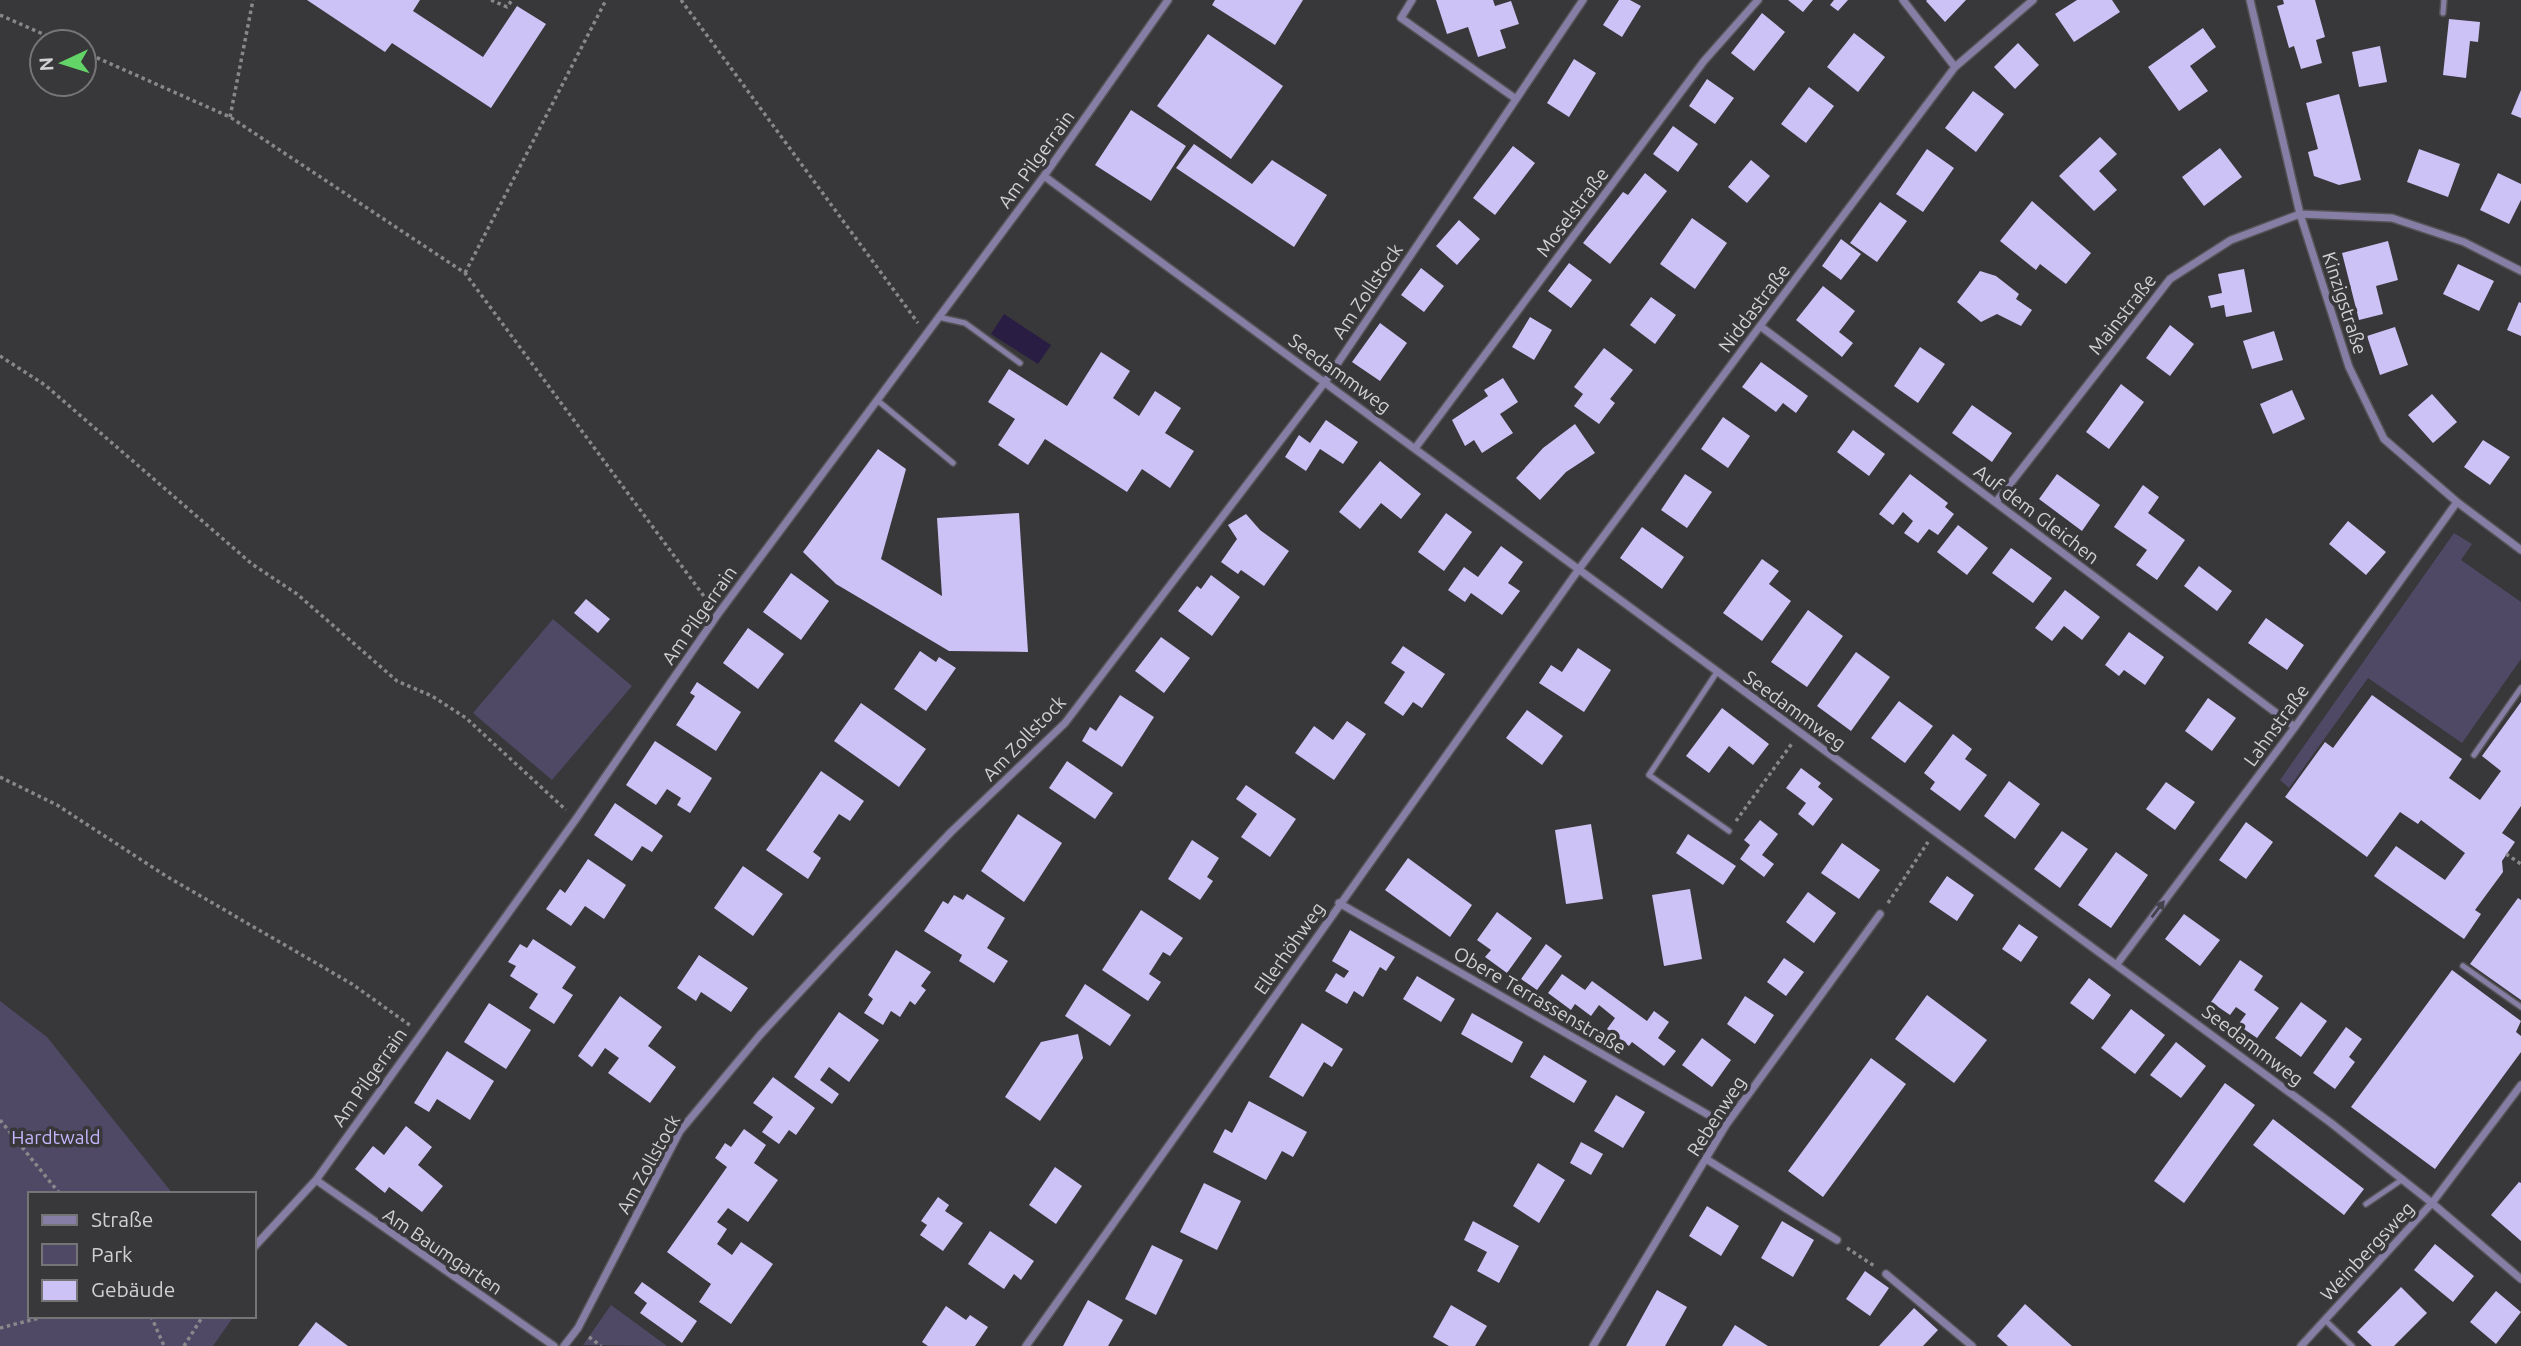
<svg xmlns="http://www.w3.org/2000/svg" width="2521" height="1346" font-family="Ubuntu,sans-serif">
<style>
.green{fill:#4f4966}
.water{fill:#291d44}
.building{fill:#cdc2f5}
.lines{fill:none;stroke-linecap:round;stroke-linejoin:round}
.service-casing{stroke:#545356;stroke-width:8}
.minor-casing{stroke:#545356;stroke-width:10}
.path{stroke:#88888a;stroke-width:3.5;stroke-dasharray:3.5 3.5;stroke-linecap:butt}
.service{stroke:#877ea5;stroke-width:5}
.minor{stroke:#877ea5;stroke-width:7}
.oneway{fill:#44424a}
.labels{text-anchor:middle;dominant-baseline:central;stroke-width:7;stroke-linejoin:round;paint-order:stroke}
.street-label{font-size:19px;fill:#d1d1d3;stroke:#38373a}
.park-label{font-size:19px;fill:#c5b5fc;stroke:#38373a}
</style>
<rect width="100%" height="100%" fill="#38373a"/>
<path class="green" d="M2454,533l18,11 -11,16 60,42v57l-59,84 -94,-65 -79,110 -9,-8z
M553,619l79,67 -80,94 -79,-67z
M0,1001l47,36 126,157h-143v122h204l-21,30h-213z
M611,1305l56,41 -84,-1z"/>
<path class="water" d="M1004,314l47,31 -13,19 -47,-30z"/>
<path class="building" d="M307,0h113l-7,11 70,46 34,-51 29,18 -55,84 -99,-65 -7,9z
M1215,0h88l-28,45 -63,-40z
M1436,0h57l2,6 16,-5 8,23 -19,6 6,18 -28,9 -10,-30 -21,7z
M1619,0h11l11,6 -19,31 -19,-12z
M1788,0h25l-10,12z
M1834,0h14l-10,11 -8,-6z
M1966,0l-21,22 -19,-21 1,-1z
M2077,0h35l8,12 -46,30 -19,-28z
M2283,0h32l10,37 -9,3 6,23 -21,6 -7,-23 -5,2 -12,-42 7,-2z
M1762,13l23,19 -31,39 -23,-18z
M2449,19l31,3 -2,20 -8,-1 -4,37 -23,-3z
M2203,28l13,19 -26,19 18,25 -29,20 -31,-44z
M1854,33l31,24 -27,35 -31,-25z
M1208,34l75,52 -52,73 -74,-53z
M2018,43l21,22 -24,24 -21,-22z
M2380,46l7,36 -28,5 -7,-35z
M1574,59l22,14 -27,44 -22,-14z
M1707,79l27,19 -19,26 -26,-18z
M1809,87l25,19 -28,37 -25,-19z
M2521,90v28l-10,-4z
M1973,91l31,23 -28,38 -31,-24z
M2339,94l22,86 -22,5 -25,-9 -6,-24 10,-3 -12,-46z
M1131,110l55,36 -35,55 -56,-36z
M1673,126l25,18 -20,28 -25,-18z
M2100,137l17,17 -18,17 18,19 -23,21 -35,-35z
M1194,144l58,40 20,-24 55,35 -33,52 -118,-79z
M1513,146l22,17 -40,52 -22,-17z
M2220,148l22,29 -38,29 -22,-29z
M1927,149l27,19 -31,44 -27,-18z
M2419,149l41,15 -12,33 -41,-15z
M1751,160l19,16 -23,27 -19,-16z
M1645,173l22,18 -57,73 -27,-21 40,-51 5,3z
M2498,173l23,11v16l-12,24 -29,-14z
M2032,201l59,52 -25,31 -26,-20 -4,6 -36,-29z
M1880,202l27,19 -30,41 -27,-19z
M1692,218l35,25 -32,46 -35,-25z
M1459,220l21,19 -23,26 -21,-19z
M1841,239l20,15 -20,26 -19,-14z
M2388,241l10,39 -22,6 7,28 -24,6 -17,-67z
M1569,263l23,17 -21,28 -23,-17z
M2458,264l36,17 -15,30 -36,-17z
M1421,268l23,18 -20,26 -23,-17z
M2244,269l8,43 -26,5 -2,-12 -13,3 -3,-12 14,-3 -4,-19z
M1980,271l16,5 23,18 -3,5 16,11 -11,16 -24,-12 -16,8 -24,-20z
M1823,286l32,25 -16,21 14,11 -11,14 -46,-37z
M1651,297l25,18 -21,29 -25,-19z
M2519,302l2,1v33l-14,-6z
M1530,317l22,13 -18,30 -22,-13z
M1380,323l27,20 -27,38 -28,-19z
M2170,325l24,19 -24,32 -24,-18z
M2395,327l13,38 -28,10 -13,-39z
M2274,331l9,29 -31,9 -9,-28z
M1920,347l25,17 -27,39 -24,-17z
M1604,348l29,22 -23,29 5,4 -16,21 -25,-18 9,-12 -9,-7z
M1101,352l29,19 -17,27 26,18 16,-25 26,17 -16,25 29,18 -24,37 -28,-19 -15,23 -82,-53 -17,26 -30,-20 17,-26 -27,-17 21,-33 58,37z
M1761,362l47,34 -12,17 -13,-10 -7,9 -34,-25z
M1503,378l15,24 -18,12 13,19 -31,20 -8,-13 -9,6 -13,-26 36,-24 -4,-6z
M2121,384l23,18 -35,47 -23,-17z
M2292,390l13,29 -32,15 -13,-30z
M2432,394l25,28 -24,21 -25,-28z
M1972,405l40,28 -20,29 -40,-29z
M1723,417l27,19 -22,32 -27,-19z
M1326,420l32,22 -15,22 -23,-15 -14,22 -21,-14 14,-22 11,8z
M1575,424l20,29 -29,19 -26,28 -24,-22 27,-30z
M1853,430l32,24 -16,22 -32,-24z
M2483,440l27,17 -20,28 -26,-18z
M878,449l28,20 -25,90 61,37 -5,-78 82,-5 9,139 -79,-1 -113,-67 -33,-32z
M1380,461l41,33 -20,25 -20,-16 -21,26 -21,-17z
M1685,474l27,18 -25,36 -26,-18z
M1910,474l38,29 -3,4 9,7 -16,21 -9,-6 -11,14 -14,-10 9,-12 -10,-9 -10,13 -14,-11z
M2057,474l43,31 -18,26 -43,-32z
M2143,485l16,12 -11,16 37,27 -28,40 -21,-15 11,-15 -33,-23z
M1446,513l26,19 -28,39 -26,-19z
M1246,514l14,16 29,21 -25,35 -23,-16 -3,4 -17,-12 16,-23 -9,-14z
M2348,521l38,31 -20,23 -37,-31z
M1958,525l30,23 -21,27 -30,-23z
M1642,527l42,30 -22,32 -42,-31z
M1501,546l22,16 -15,21 12,8 -18,24 -31,-22 -6,9 -17,-12 16,-23 14,10z
M2011,548l41,30 -19,25 -41,-30z
M1762,559l17,12 -10,13 22,17 -29,40 -39,-28z
M2199,566l33,25 -15,20 -33,-25z
M791,573l38,28 -28,39 -38,-28z
M1211,575l29,22 -28,39 -34,-25 19,-25 4,3z
M2065,590l35,27 -18,23 -18,-14 -12,15 -17,-13z
M586,599l24,20 -12,14 -24,-20z
M1808,610l35,26 -36,51 -36,-25z
M2266,618l38,27 -17,25 -39,-27z
M748,628l36,26 -26,35 -35,-26z
M2129,632l35,25 -19,28 -21,-15 -5,6 -14,-11z
M1161,637l29,21 -26,35 -29,-22z
M1403,646l42,28 -23,34 -9,-6 -10,14 -19,-13 21,-31 -14,-9z
M1578,648l33,22 -27,42 -45,-29 12,-18 11,7z
M920,651l16,11 3,-5 17,11 -30,43 -32,-22z
M1856,652l34,25 -39,54 -34,-25z
M697,682l44,30 -25,39 -40,-26 19,-29 -5,-3z
M1120,695l34,22 -32,50 -40,-26 8,-14 6,4z
M2372,695l90,64 -13,19 31,22 21,-29 -19,-15 39,-54v104l-19,27 13,9 -13,19 1,11 -28,38 6,4 -17,25 -90,-63 22,-30 49,34 20,-27 -44,-33 -3,4 -18,-12 -33,45 -82,-60 40,-55 8,6z
M2208,698l28,20 -24,33 -27,-20z
M1899,701l34,25 -28,37 -34,-25z
M861,703l65,46 -27,38 -65,-46z
M1722,708l47,36 -16,21 -24,-19 -20,27 -23,-17z
M1527,710l36,26 -21,29 -36,-27z
M1347,721l19,13 -32,46 -39,-27 19,-27 19,14z
M1953,734l19,15 -7,10 22,16 -27,36 -30,-22 5,-7 -11,-9z
M655,741l57,37 -22,35 -13,-8 4,-7 -14,-9 -11,16 -30,-20z
M1067,761l46,32 -18,26 -46,-31z
M1801,768l20,15 -3,4 15,12 -20,27 -15,-12 8,-11 -20,-15z
M821,771l43,30 -14,20 -11,-7 -26,38 8,6 -13,21 -42,-29z
M2009,781l31,23 -25,35 -31,-23z
M2166,782l29,20 -20,28 -29,-21z
M1246,785l50,34 -26,38 -29,-20 16,-23 -21,-15z
M615,803l48,33 -11,16 -10,-6 -10,15 -38,-26z
M1018,814l44,29 -38,59 -43,-31z
M1760,820l18,14 -16,21 12,9 -10,13 -24,-18 10,-14 -6,-5z
M2246,822l27,20 -27,37 -27,-19z
M1591,824l12,75 -37,5 -11,-74z
M2062,831l26,18 -28,39 -26,-19z
M1688,834l48,32 -13,19 -47,-32z
M1192,840l27,18 -12,19 6,4 -13,19 -32,-21z
M1842,843l38,27 -21,29 -38,-26z
M2116,852l32,23 -37,53 -33,-23z
M1408,858l64,47 -22,32 -65,-47z
M588,859l38,26 -22,34 -19,-13 -14,20 -25,-17 14,-20 5,4z
M743,866l40,28 -30,42 -39,-28z
M1947,876l27,19 -17,26 -28,-19z
M1690,889l12,70 -38,7 -12,-71z
M1808,892l28,21 -22,30 -28,-21z
M967,894l38,24 -18,30 21,13 -14,22 -35,-22 3,-6 -38,-24 19,-30 5,3 6,-9 9,5z
M2518,898l3,2v100l-51,-36z
M1141,910l42,28 -13,18 -7,-4 -14,22 12,8 -13,19 -46,-31z
M1497,912l35,26 -25,35 -22,-16 6,-7 -14,-10z
M2184,914l36,26 -20,26 -35,-27z
M2019,924l19,13 -17,25 -19,-13z
M1350,930l45,27 -9,14 -6,-4 -17,30 -9,-6 -7,13 -22,-13 11,-18 8,5 5,-7 -17,-10z
M533,939l43,28 -14,21 11,7 -19,29 -25,-16 9,-14 -28,-18 6,-10 -8,-4 12,-18 7,4z
M1546,944l16,12 -25,34 -16,-11z
M896,950l35,22 -10,14 5,4 -11,15 -5,-4 -10,16 -9,-6 -8,14 -19,-12 9,-14 -5,-4z
M699,955l49,33 -17,24 -30,-20 -5,9 -19,-13z
M1784,958l20,14 -18,24 -19,-14z
M2240,960l23,16 -9,14 25,18 -22,30 -19,-13 8,-11 -10,-7 -6,8 -19,-13z
M2452,970l69,51 -5,11 5,4v16l-86,117 -84,-62z
M1562,974l23,16 7,-9 55,40 7,-10 15,11 -11,16 18,13 -12,15 -32,-24 -3,4 -22,-17 8,-11 -16,-13 -8,11 -16,-12 -4,6 -23,-17z
M1417,976l38,23 -14,23 -38,-23z
M2089,978l22,17 -18,25 -23,-17z
M1085,984l46,31 -21,31 -45,-30z
M1927,995l60,45 -33,43 -59,-44z
M620,996l42,31 -14,19 28,21 -26,36 -42,-30 11,-15 -14,-10 -13,19 -14,-11z
M1745,996l29,19 -19,29 -28,-20z
M2301,1002l26,19 -26,36 -26,-19z
M489,1003l42,27 -25,39 -42,-27z
M2131,1009l34,26 -30,39 -34,-26z
M839,1012l40,28 -30,42 -20,-15 -9,13 19,14 -7,10 -38,-27z
M1472,1013l51,29 -11,21 -51,-29z
M1302,1023l41,26 -11,18 -8,-5 -21,35 -34,-20z
M2346,1027l16,12 -13,18 6,5 -20,27 -22,-16z
M1078,1034l5,24 -43,63 -35,-24 36,-55z
M1702,1038l29,22 -19,27 -30,-22z
M2176,1042l30,24 -25,32 -31,-23z
M447,1051l47,30 -24,39 -33,-21 -8,13 -15,-9z
M1544,1055l43,26 -13,22 -44,-26z
M1871,1058l35,26 -83,113 -35,-26z
M773,1077l42,31 -19,27 -7,-5 -10,14 -17,-12 11,-15 -20,-14z
M2225,1083l30,22 -71,98 -30,-22z
M1616,1095l29,17 -22,36 -29,-17z
M1249,1101l58,31 -14,25 -11,-6 -16,29 -53,-28 12,-23 7,4z
M2273,1119l91,70 -20,26 -91,-70z
M406,1126l26,21 -14,18 25,21 -21,26 -33,-25 -4,6 -30,-24 18,-23 11,9z
M744,1129l22,16 -12,18 24,17 -30,42 -20,-14 -11,14 10,7 -10,15 15,11 9,-13 32,22 -42,60 -32,-22 12,-18 -44,-32 60,-85 -12,-9 10,-15 6,4z
M1581,1142l22,12 -12,21 -21,-12z
M1538,1163l27,17 -26,43 -26,-17z
M1055,1167l27,19 -26,38 -27,-19z
M2519,1182l2,1v58l-30,-26z
M1204,1183l37,18 -24,49 -37,-18z
M938,1197l11,8 -4,6 18,12 -20,28 -23,-16 7,-10 -6,-4z
M1707,1206l32,20 -18,30 -32,-20z
M1473,1221l46,25 -20,37 -22,-12 10,-19 -23,-12z
M1782,1221l32,19 -21,37 -32,-19z
M990,1231l44,30 -13,19 -7,-6 -10,15 -36,-25z
M2435,1244l39,32 -21,26 -39,-32z
M1152,1245l31,15 -27,55 -31,-16z
M1865,1271l24,17 -19,28 -24,-17z
M642,1282l55,39 -15,22 -42,-30 7,-10 -13,-10z
M2401,1287l26,26 -33,33h-22l-15,-14z
M1657,1290l30,17 -22,39h-39z
M2496,1291l25,21 -25,32 -26,-22z
M1088,1300l35,20 -15,26h-45z
M2025,1304l47,42h-64l-11,-10z
M1451,1305l36,21 -12,20h-26l-16,-9z
M946,1306l20,14 4,-5 18,12 -13,19h-47l-6,-4z
M1914,1308l24,22 -15,16h-44z
M316,1322l32,24h-50z
M1735,1325l33,21h-46z"/>
<g class="lines">
<defs>
<path id="service" d="M2443,13l1,-13
M938,317l27,6 55,40
M877,400l76,63
M1717,672l-68,103 80,56
M2474,755l47,-67
M2463,966l58,41
M2366,1204l37,-25
M2325,1320l27,26"/>
<path id="minor" d="M1412,0l-11,18 115,81
M1903,0l52,67
M2250,0l50,214 49,153 35,72 73,63 64,48
M1044,176l1287,947 101,80 89,76
M1760,326l535,401
M1416,447l288,-386 54,-61
M1996,502l174,-223 61,-39 69,-26 92,4 72,24 57,29
M1339,903l387,222
M2117,964l178,-237 162,-225
M1706,1159l131,81
M316,1180l238,166
M254,1247l62,-67 260,-361 142,-205 326,-438 124,-176
M1886,1274l86,72
M564,1346l14,-18 102,-197 80,-96 75,-81 116,-122 114,-109 260,-341 258,-382
M1026,1346l553,-777 181,-243 195,-259 78,-67
M1593,1346l133,-221 154,-211
M2301,1346l131,-143 89,-118"/>
</defs>
<use href="#service" class="service-casing"/>
<use href="#minor" class="minor-casing"/>
<path class="path" d="M491,0l16,7 5,-7
M681,0l237,323
M0,15l61,27
M84,52l146,65 235,156 244,330
M230,117l23,-117
M465,273l141,-273
M0,356l45,29 207,179 45,30 100,87 35,15 34,22 100,92
M0,777l57,28 109,71 186,108 59,42
M1736,821l57,-79
M2506,854l15,10
M1888,903l40,-61
M0,1120l60,74
M1847,1248l29,19
M151,1316l13,30
M0,1328l47,-12
M589,1337l12,9
M184,1346l19,-30"/>
<use href="#service" class="service"/>
<use href="#minor" class="minor"/>
</g>
<defs><path id="oneway-solid" d="M-6-.8H1V-3.2L6.5 0L1 3.2V.8H-6Z" transform="scale(1.75)"/></defs>
<use class="oneway" href="#oneway-solid" transform="translate(2158 909) rotate(-53)"/>
<g class="labels">
<g class="street-label">
<text transform="translate(1036 159) rotate(-54)">Am Pilgerrain</text>
<text transform="translate(1572 212) rotate(-53)">Moselstraße</text>
<text transform="translate(1367 291) rotate(-56)">Am Zollstock</text>
<text transform="translate(2345 303) rotate(72)">Kinzigstraße</text>
<text transform="translate(1754 308) rotate(-53)">Niddastraße</text>
<text transform="translate(2122 314) rotate(-52)">Mainstraße</text>
<text transform="translate(1340 373) rotate(36)">Seedammweg</text>
<text transform="translate(2037 514) rotate(37)">Auf dem Gleichen</text>
<text transform="translate(699 615) rotate(-55)">Am Pilgerrain</text>
<text transform="translate(1795 710) rotate(36)">Seedammweg</text>
<text transform="translate(2276 725) rotate(-54)">Lahnstraße</text>
<text transform="translate(1024 738) rotate(-46)">Am Zollstock</text>
<text transform="translate(1289 948) rotate(-55)">Ellerhöhweg</text>
<text transform="translate(1540 1000) rotate(30)">Obere Terrassenstraße</text>
<text transform="translate(2253 1045) rotate(37)">Seedammweg</text>
<text transform="translate(369 1077) rotate(-55)">Am Pilgerrain</text>
<text transform="translate(1716 1116) rotate(-57)">Rebenweg</text>
<text transform="translate(648 1164) rotate(-61)">Am Zollstock</text>
<text transform="translate(443 1251) rotate(34)">Am Baumgarten</text>
<text transform="translate(2367 1251) rotate(-47)">Weinbergsweg</text>
</g>
<g class="park-label">
<text x="56" y="1137">Hardtwald</text>
</g>
</g>
<rect x="28" y="1192" width="228" height="126" fill="#38373a" stroke="#757577" stroke-width="2"/>
<rect x="42" y="1215" width="35" height="10" fill="#877ea5" stroke="#757577" stroke-width="2"/>
<text x="91" y="1227" font-size="21" fill="#d1d1d3">Straße</text>
<rect x="42" y="1244" width="35" height="21" fill="#4f4966" stroke="#757577" stroke-width="2"/>
<text x="91" y="1262" font-size="21" fill="#d1d1d3">Park</text>
<rect x="42" y="1280" width="35" height="21" fill="#cdc2f5" stroke="#757577" stroke-width="2"/>
<text x="91" y="1297" font-size="21" fill="#d1d1d3">Gebäude</text>
<g transform="translate(63 63) rotate(266)"><circle r="33" fill="#38373a" stroke="#757577" stroke-width="2"/>
<path d="M0-5L12 26L0 18L-12 26Z" fill="#63d468"/>
<text y="-10" font-size="19" font-weight="bold" text-anchor="middle" fill="#d1d1d3">N</text>
</g>
</svg>
